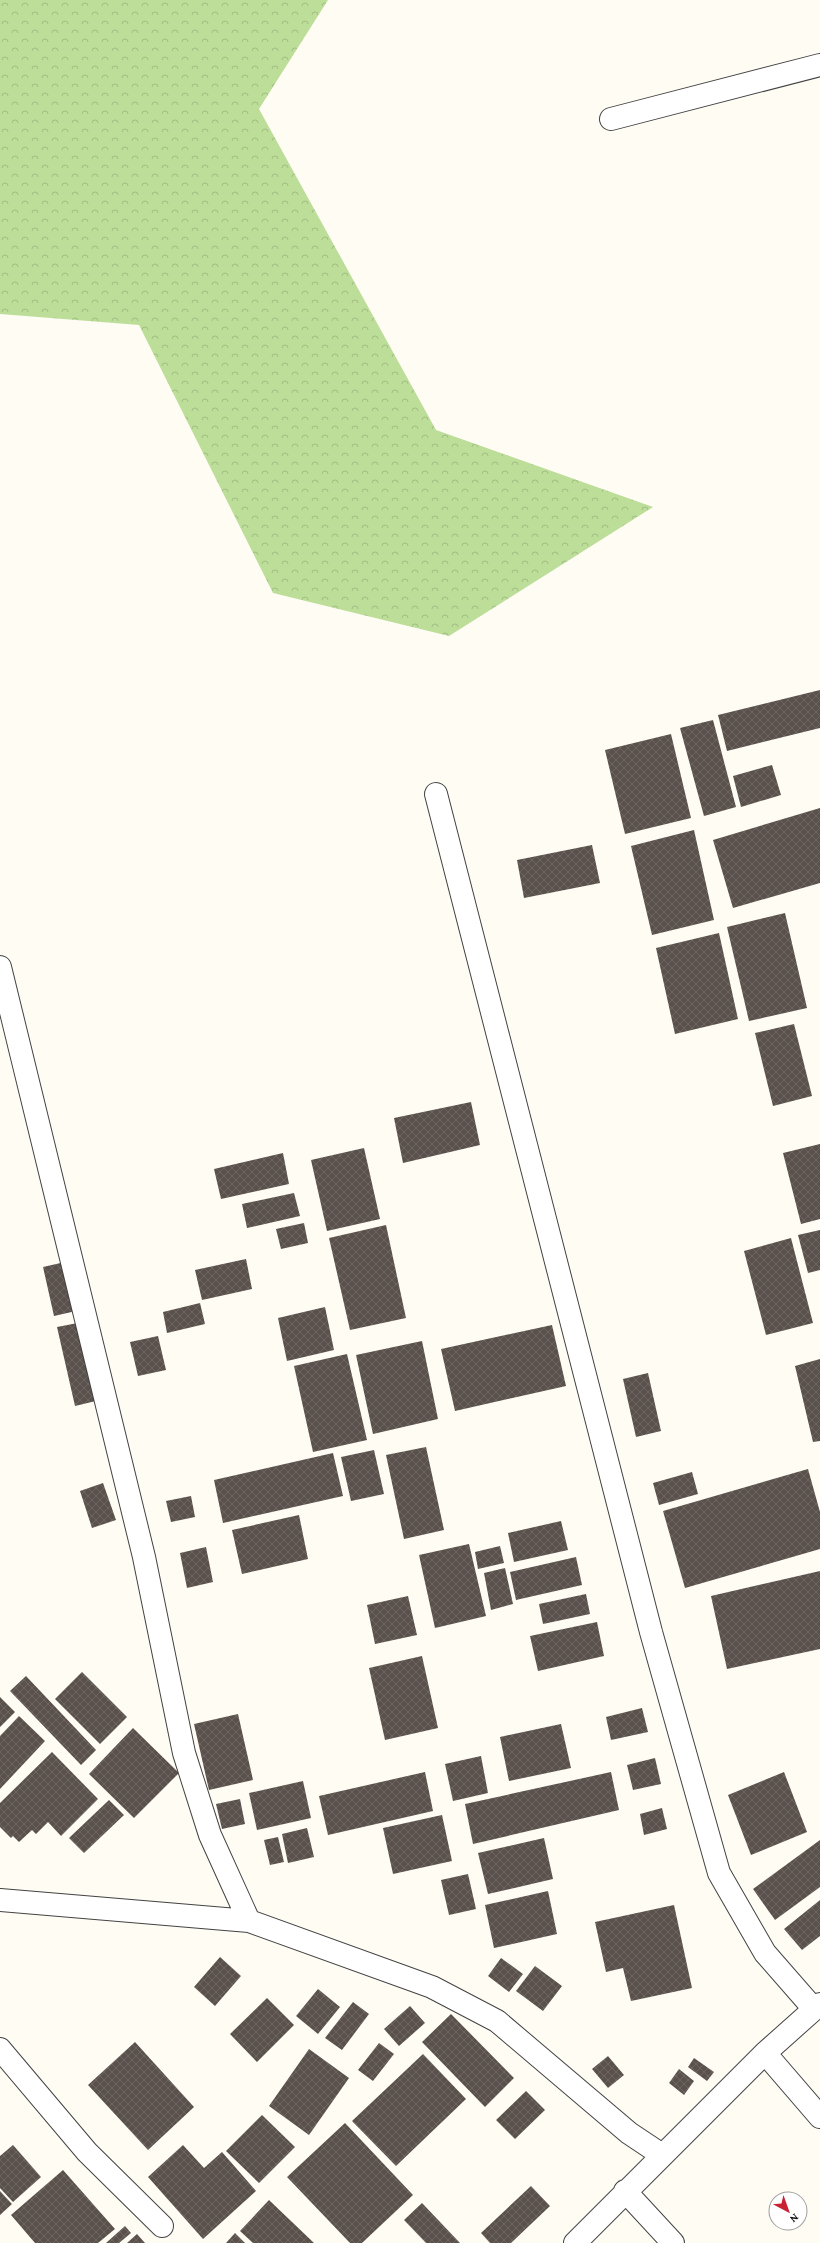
<svg xmlns="http://www.w3.org/2000/svg" width="820" height="2243" font-family="'Crimson Pro',serif">
<style>
.forest{fill:url(#forest-crowns)}
.building{fill:url(#building-cross-hatch)}
.lines{fill:none;stroke-linecap:round;stroke-linejoin:round}
.minor-casing{stroke:#434343;stroke-width:24}
.minor{stroke:#fff;stroke-width:22}
</style>
<defs>
<pattern id="forest-crowns" width="20" height="18" patternUnits="userSpaceOnUse"><rect width="20" height="18" fill="#bcde99"/><path d="M2 6a3 3 0 1 1 6 0M12 15a3 3 0 1 1 6 0" fill="none" stroke="#a1bd83"/></pattern>
<pattern id="building-cross-hatch" width="8" height="8" patternUnits="userSpaceOnUse"><rect width="8" height="8" fill="#5a514c"/><path d="M0 0l8 8M0 8l8-8" fill="none" stroke="#6d6561"/></pattern>
</defs>
<rect width="100%" height="100%" fill="#fffcf4"/>
<path class="forest" d="M0,0h328l-69,109 177,321 217,77 -204,129 -176,-43 -134,-268 -139,-11z"/>
<path class="building" d="M820,690v38l-93,23 -9,-36z
M713,720l23,87 -32,9 -24,-88z
M671,734l20,84 -66,16 -20,-84z
M772,765l9,30 -40,12 -8,-31z
M820,808v75l-87,25 -20,-68z
M694,830l20,90 -62,15 -21,-89z
M592,845l8,38 -76,15 -7,-38z
M785,913l22,95 -58,13 -22,-94z
M719,933l19,86 -63,15 -19,-86z
M794,1024l18,72 -39,10 -18,-73z
M471,1102l9,43 -77,18 -9,-45z
M820,1144v75l-19,5 -18,-71z
M364,1148l16,71 -53,12 -16,-71z
M283,1153l6,31 -68,15 -7,-30z
M294,1193l6,23 -53,12 -5,-24z
M304,1223l4,20 -27,6 -5,-20z
M386,1225l20,93 -56,12 -21,-92z
M820,1230v40l-12,3 -10,-38z
M791,1238l22,85 -47,12 -22,-84z
M246,1259l6,30 -50,11 -7,-30z
M65,1262l11,49 -22,5 -11,-49z
M200,1303l5,21 -38,9 -4,-21z
M325,1307l9,43 -47,11 -9,-43z
M83,1322l17,78 -25,6 -18,-79z
M552,1325l14,61 -111,25 -14,-62z
M158,1336l8,34 -28,6 -8,-34z
M422,1341l16,78 -65,15 -17,-79z
M347,1354l20,86 -54,12 -19,-86z
M820,1359v82l-7,1 -18,-76z
M648,1373l13,58 -25,6 -13,-58z
M426,1447l18,83 -40,9 -18,-84z
M374,1450l10,44 -33,7 -10,-44z
M333,1453l10,43 -120,27 -9,-43z
M808,1469l12,43v37l-135,39 -22,-77z
M692,1472l6,22 -39,11 -6,-22z
M103,1483l13,37 -24,8 -12,-37z
M191,1496l4,21 -24,5 -5,-21z
M299,1515l9,44 -66,15 -10,-44z
M561,1521l7,29 -54,12 -6,-29z
M469,1544l17,72 -51,12 -16,-73z
M500,1546l4,17 -26,6 -3,-17z
M206,1547l7,35 -26,6 -7,-35z
M576,1557l6,28 -66,15 -6,-28z
M505,1568l8,36 -22,6 -7,-37z
M820,1571v78l-93,20 -16,-73z
M586,1594l4,20 -47,10 -4,-20z
M408,1596l9,39 -42,9 -8,-39z
M597,1622l7,34 -66,15 -8,-35z
M422,1656l16,72 -53,12 -16,-72z
M82,1672l45,45 -27,27 -45,-45z
M26,1676l70,74 -15,15 -71,-74z
M0,1697l15,15 -15,15z
M642,1708l6,24 -37,8 -5,-23z
M238,1714l15,66 -44,10 -15,-66z
M19,1716l26,25 -45,48v-53z
M561,1724l10,44 -62,13 -9,-44z
M133,1728l46,45 -45,45 -45,-44z
M52,1752l46,47 -37,37 -13,-14 -12,12 -4,-4 -13,12 -6,-6 -2,2 -11,-11v-24z
M481,1756l7,37 -35,8 -8,-37z
M655,1758l6,26 -28,6 -6,-25z
M425,1772l8,39 -105,24 -9,-39z
M611,1772l8,38 -146,34 -8,-40z
M784,1772l23,60 -56,23 -23,-60z
M303,1781l8,37 -54,12 -8,-37z
M240,1799l5,25 -23,5 -6,-25z
M109,1800l15,15 -40,38 -15,-15z
M662,1808l5,21 -23,6 -4,-21z
M442,1815l10,46 -59,13 -10,-46z
M307,1828l7,29 -26,6 -6,-29z
M278,1837l6,25 -14,3 -6,-25z
M544,1838l9,41 -65,15 -10,-41z
M820,1840v47l-45,33 -22,-31z
M468,1874l8,35 -27,6 -8,-35z
M548,1891l9,43 -63,14 -9,-43z
M820,1900v36l-18,14 -18,-21z
M674,1905l18,83 -61,13 -8,-33 -17,4 -11,-50z
M220,1957l21,19 -26,30 -21,-19z
M501,1958l22,16 -14,18 -21,-16z
M535,1966l27,20 -19,25 -27,-20z
M318,1989l22,18 -22,27 -22,-18z
M267,1998l27,27 -37,37 -27,-28z
M353,2002l16,12 -27,36 -17,-12z
M410,2006l15,17 -26,23 -15,-17z
M451,2014l63,64 -29,29 -63,-65z
M135,2042l59,65 -46,43 -60,-65z
M379,2043l15,11 -21,27 -15,-11z
M309,2049l40,29 -40,57 -40,-29z
M423,2054l43,45 -70,67 -44,-45z
M608,2056l16,19 -16,13 -16,-19z
M694,2058l20,14 -7,9 -19,-14z
M679,2069l15,12 -10,14 -15,-12z
M526,2091l19,19 -30,29 -19,-19z
M262,2115l33,32 -36,36 -33,-32z
M345,2123l68,72 -51,48h-12l-63,-66z
M13,2145l28,32 -28,25 -13,-14v-32z
M183,2145l21,23 18,-16 34,39 -53,48 -55,-62z
M63,2170l52,59 -17,14h-63l-24,-28z
M531,2186l19,20 -39,37h-21l-9,-10z
M0,2191l12,13 -12,11z
M269,2200l45,43h-61l-13,-12z
M422,2203l38,40h-34l-22,-23z
M125,2226l6,7 -12,10h-13z
M235,2233l10,10h-19z
M137,2234l8,9h-18z"/>
<g class="lines">
<defs>
<path id="minor" d="M611,119l209,-54
M436,794l215,838 68,241 46,80 49,56
M0,967l144,590 40,196 26,82 39,86
M0,1900l249,21 183,66 65,34 132,112 33,22
M0,2049l87,103 75,74
M765,2053l55,64
M625,2191l48,52
M575,2243l190,-190 55,-49"/>
</defs>
<use href="#minor" class="minor-casing"/>
<use href="#minor" class="minor"/>
</g>
<g transform="translate(788 2211) rotate(139)"><circle r="19" fill="#ffffff" stroke="#9f9f9f"/>
<path d="M0-3L7 15L0 10L-7 15Z" fill="#c92032"/>
<text y="-6" font-size="11" font-weight="bold" text-anchor="middle" fill="#101010">N</text>
</g>
</svg>
